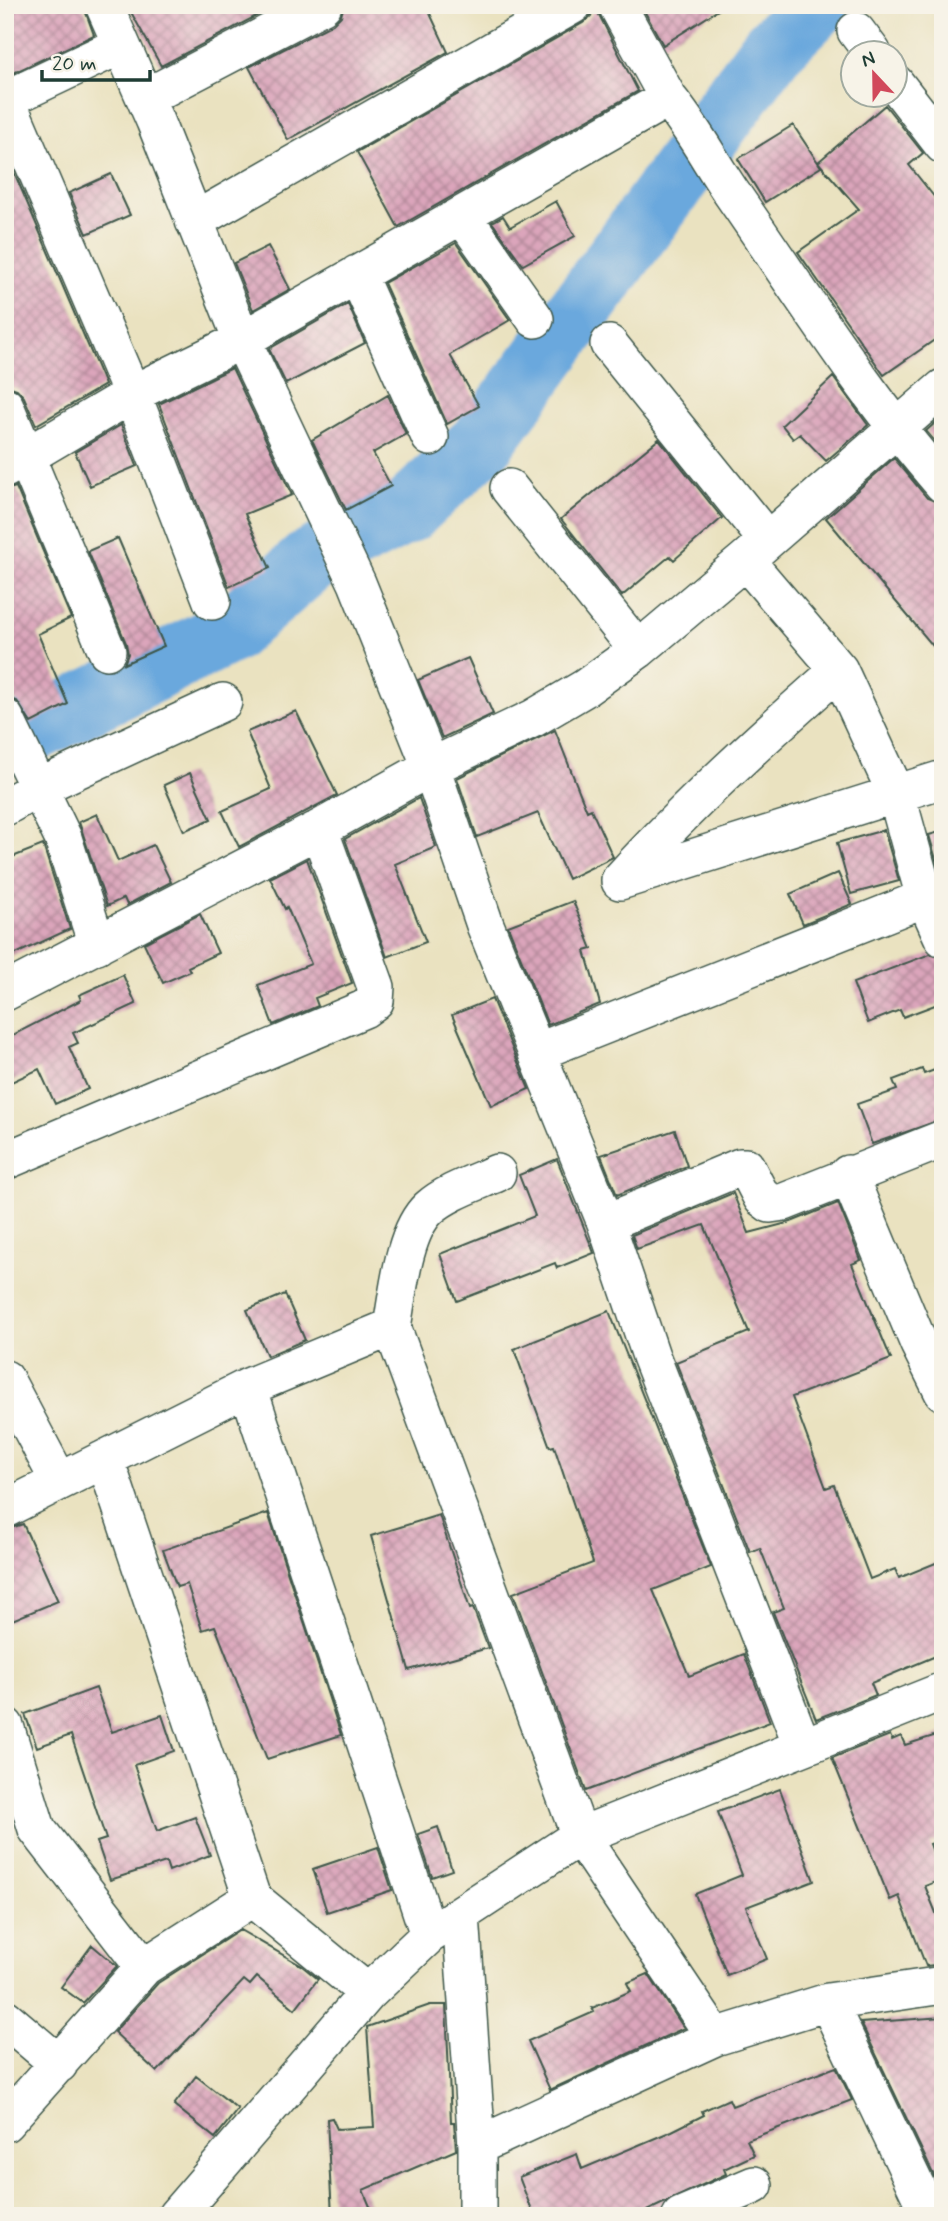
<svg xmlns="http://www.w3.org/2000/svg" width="948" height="2221" font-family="Mynerve,sans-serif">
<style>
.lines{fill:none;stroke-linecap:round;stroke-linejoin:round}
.river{stroke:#6aa8dd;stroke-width:65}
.building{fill:url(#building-cross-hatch)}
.minor-casing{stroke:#3d5649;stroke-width:40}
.minor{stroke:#fff;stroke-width:37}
</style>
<defs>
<pattern id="building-cross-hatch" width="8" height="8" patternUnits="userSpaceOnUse" patternTransform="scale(1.75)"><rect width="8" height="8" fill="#dba5bb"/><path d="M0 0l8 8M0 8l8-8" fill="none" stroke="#b18899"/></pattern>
</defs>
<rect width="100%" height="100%" fill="#f7f3e8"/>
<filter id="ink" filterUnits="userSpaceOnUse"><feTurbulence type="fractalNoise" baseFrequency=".0143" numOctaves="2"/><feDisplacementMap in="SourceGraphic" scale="14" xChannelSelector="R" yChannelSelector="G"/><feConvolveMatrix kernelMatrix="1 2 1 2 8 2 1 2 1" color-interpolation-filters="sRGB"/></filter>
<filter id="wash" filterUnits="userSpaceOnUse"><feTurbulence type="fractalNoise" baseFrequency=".00686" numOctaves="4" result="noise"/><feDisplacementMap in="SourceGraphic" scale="28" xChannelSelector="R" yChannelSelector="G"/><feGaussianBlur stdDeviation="1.57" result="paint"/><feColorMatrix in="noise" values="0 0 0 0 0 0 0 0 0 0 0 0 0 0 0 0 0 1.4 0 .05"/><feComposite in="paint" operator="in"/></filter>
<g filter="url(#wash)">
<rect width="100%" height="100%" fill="#eae2c0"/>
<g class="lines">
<path class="river" d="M5,744l225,-113 80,-70 99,-51 74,-69 289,-392 45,-44"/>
</g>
<g id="blocks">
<path class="building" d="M5,5h78l11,30 -89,42z
M127,5h150l-116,61z
M344,5h82l22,47 -160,88 -39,-73 84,-43 8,-8z
M594,5l44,86 -240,136 -41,-75 226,-129 8,-7z
M641,5h85l-63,40z
M885,105l38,48 -14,12 34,43v126l-59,41 -86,-123 61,-43 -41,-47z
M793,125l28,42 -56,35 -27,-43z
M5,151l100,234 -69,40 -12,-28 -7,-8 -12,-4z
M111,174l19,41 -43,19 -18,-41z
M556,201l19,35 -52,29 -31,-43 11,-6 7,11z
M456,243l54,77 -60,35 29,51 -32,18 -63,-141z
M268,246l22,43 -37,21 -19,-47z
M348,304l17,39 -79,41 -17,-35z
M232,368l60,127 -47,19 25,54 -41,19 -70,-183z
M833,377l35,48 -42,36 -26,-27 -7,5 -11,-14z
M388,395l18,39 -33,19 18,33 -45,24 -34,-70z
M943,416v35l-17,-20z
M121,425l16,41 -47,20 -15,-34z
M659,439l63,79 -48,42 -4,-4 -48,40 -61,-77z
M894,458l33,40 16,6v154l-117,-140z
M16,487l55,131 -33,16 30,70 -37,19 -14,-22 -12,-4v-207z
M118,538l46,108 -40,18 4,-10 -2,-11 -38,-92z
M468,658l25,56 -51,24 -24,-58z
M296,711l41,84 -98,52 -17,-36 49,-22 -24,-57z
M555,730l32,81 4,-2 22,48 -45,22 -30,-66 -61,24 -20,-59z
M190,773l21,46 -27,12 -20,-46z
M419,798l17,49 -41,17 31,78 -39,15 -42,-118z
M97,814l21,47 35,-16 18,37 -44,23 -3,-7 -17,8 -28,-84z
M884,830l15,51 -48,13 -14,-51z
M943,831v38l-4,1 -10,-35z
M43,845l27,84 -65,30v-99z
M307,859l45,124 -37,15 3,8 -45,19 -15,-40 53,-21 -24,-57 -2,2 -15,-31z
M838,873l14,31 -49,20 -13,-30z
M573,901l19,48 -7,2 15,53 -52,21 -40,-99z
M200,914l18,39 -30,14 2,4 -27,12 -19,-40z
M930,954l13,5v43l-40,15 -3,-7 -32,13 -15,-40z
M123,975l13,29 -63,29 5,10 -9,4 19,42 -33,15 -16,-35 -34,16v-46l76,-39 -2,-5z
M492,999l37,90 -38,17 -39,-91z
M943,1067v52l-71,25 -15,-40 40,-14 -4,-10 29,-11 2,5z
M675,1130l12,36 -70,29 -16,-40z
M557,1159l37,94 -37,15 -2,-5 -98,38 -17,-47 95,-38 -16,-41z
M733,1193l16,40 42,-11 47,-19 23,57 -9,4 39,95 -99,38 34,91 8,-3 36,94 25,-10 4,9 44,-18v93l-72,30 5,12 -60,24 -43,-107 11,-4 -24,-60 -10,4 -74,-190 73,-30 -45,-107 -67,24 -5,-14z
M285,1294l20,46 -38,16 -20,-46z
M609,1311l102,256 -58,23 36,86 55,-22 26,68 -184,69 -73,-198 80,-30 -39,-117 -4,1 -36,-98z
M268,1513l73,222 -74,24 -52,-133 -13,4 -15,-46 -10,3 -14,-37z
M439,1515l31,94 3,-1 15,40 -79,22 -38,-134z
M23,1524l35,77 -53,22v-93z
M96,1688l16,44 50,-17 12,36 -40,14 23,66 38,-14 15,38 -41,16 -3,-9 -56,18 -13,-38 9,-3 -35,-104 -34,12 -12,-33z
M943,1733v107l-13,4 13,35 -18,7 18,44v34l-17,2 -27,-70 -9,4 -58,-142 58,-23 2,5 9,-4 4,9z
M780,1789l34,92 -68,26 21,52 -40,16 -32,-81 47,-19 -24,-63z
M438,1827l14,43 -20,7 -14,-43z
M378,1847l14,43 -65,22 -14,-43z
M240,1930l62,36 16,13 -23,30 -38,-32 -7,8 -6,-5 -87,92 -43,-40 44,-49z
M92,1945l25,21 -34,37 -22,-16z
M648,1974l36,54 -134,62 -22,-49 66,-29 -2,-4 39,-17 -4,-8z
M430,2005h16l5,117h3l2,28 -93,40 11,26h-42l-5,-97 5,-1 5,11 37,-2 -7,-100z
M943,2017v161l-7,2 -75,-157z
M836,2067l16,33 -105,40 7,15 -30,14 2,5 -90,42h-102l-15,-39 58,-23 5,15 90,-38 32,-16 -2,-4 27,-12 3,7z
M196,2076l42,33 -23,29 -41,-33z"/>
</g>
</g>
<g filter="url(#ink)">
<use href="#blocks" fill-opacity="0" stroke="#3d5649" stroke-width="2"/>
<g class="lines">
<defs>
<path id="minor" d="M104,5l51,116 87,219 115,243 74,184 54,158 121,298 45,133 151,389
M617,5l51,93
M856,31l16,21
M895,83l48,62
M145,98l178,-93
M6,99l126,295 80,207
M5,100l116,-55
M462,215l73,104
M194,221l379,-216
M357,274l73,163
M609,344l158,196
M5,406l102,245
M5,469l127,-75 110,-54 426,-242c25,30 43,65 65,97 68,98 132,200 210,289
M509,488l129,162
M5,718l58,120 34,107
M5,807l35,-20 183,-85
M620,880c68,-75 143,-143 219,-210
M620,881l323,-102
M925,898l18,40
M5,992l314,-163 112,-62 103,-49 51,-30 53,-38 107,-90 198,-172
M537,1052l388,-154 -29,-105 -57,-123 -94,-110
M5,1161l359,-152 11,-8 1,-14 -57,-158
M848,1174l71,170 24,48
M606,1223l134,-56h6l16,31 8,6 14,-2 159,-63
M392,1327l188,509 363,-145
M5,1379l54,102
M248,1387l181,548 151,-99 135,201 113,-35 115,-17
M105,1459l147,439 116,95
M5,1509l243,-122 144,-60c6,-33 11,-95 37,-119 18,-16 46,-25 68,-35
M5,1726l32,103 107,138
M461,1915l16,231v70
M828,2002l102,214
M5,2018l54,46
M5,2123l139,-156 108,-69
M477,2146l238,-109
M176,2216l192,-223 61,-58
M681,2216l73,-31"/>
</defs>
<use href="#minor" class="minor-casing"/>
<use href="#minor" class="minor"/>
</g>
</g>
<rect width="948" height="2221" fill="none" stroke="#f7f3e8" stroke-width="28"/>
<g transform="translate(874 74) rotate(338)"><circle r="33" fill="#f7f3e8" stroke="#a1aaa0" stroke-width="2"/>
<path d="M0-5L12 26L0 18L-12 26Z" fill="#d1495b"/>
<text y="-10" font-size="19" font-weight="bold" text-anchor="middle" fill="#1f3d34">N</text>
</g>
<path d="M42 70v10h108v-10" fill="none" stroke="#1f3d34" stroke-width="3.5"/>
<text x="52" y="70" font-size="21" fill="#1f3d34" stroke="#f7f3e8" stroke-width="5" paint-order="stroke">20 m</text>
</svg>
